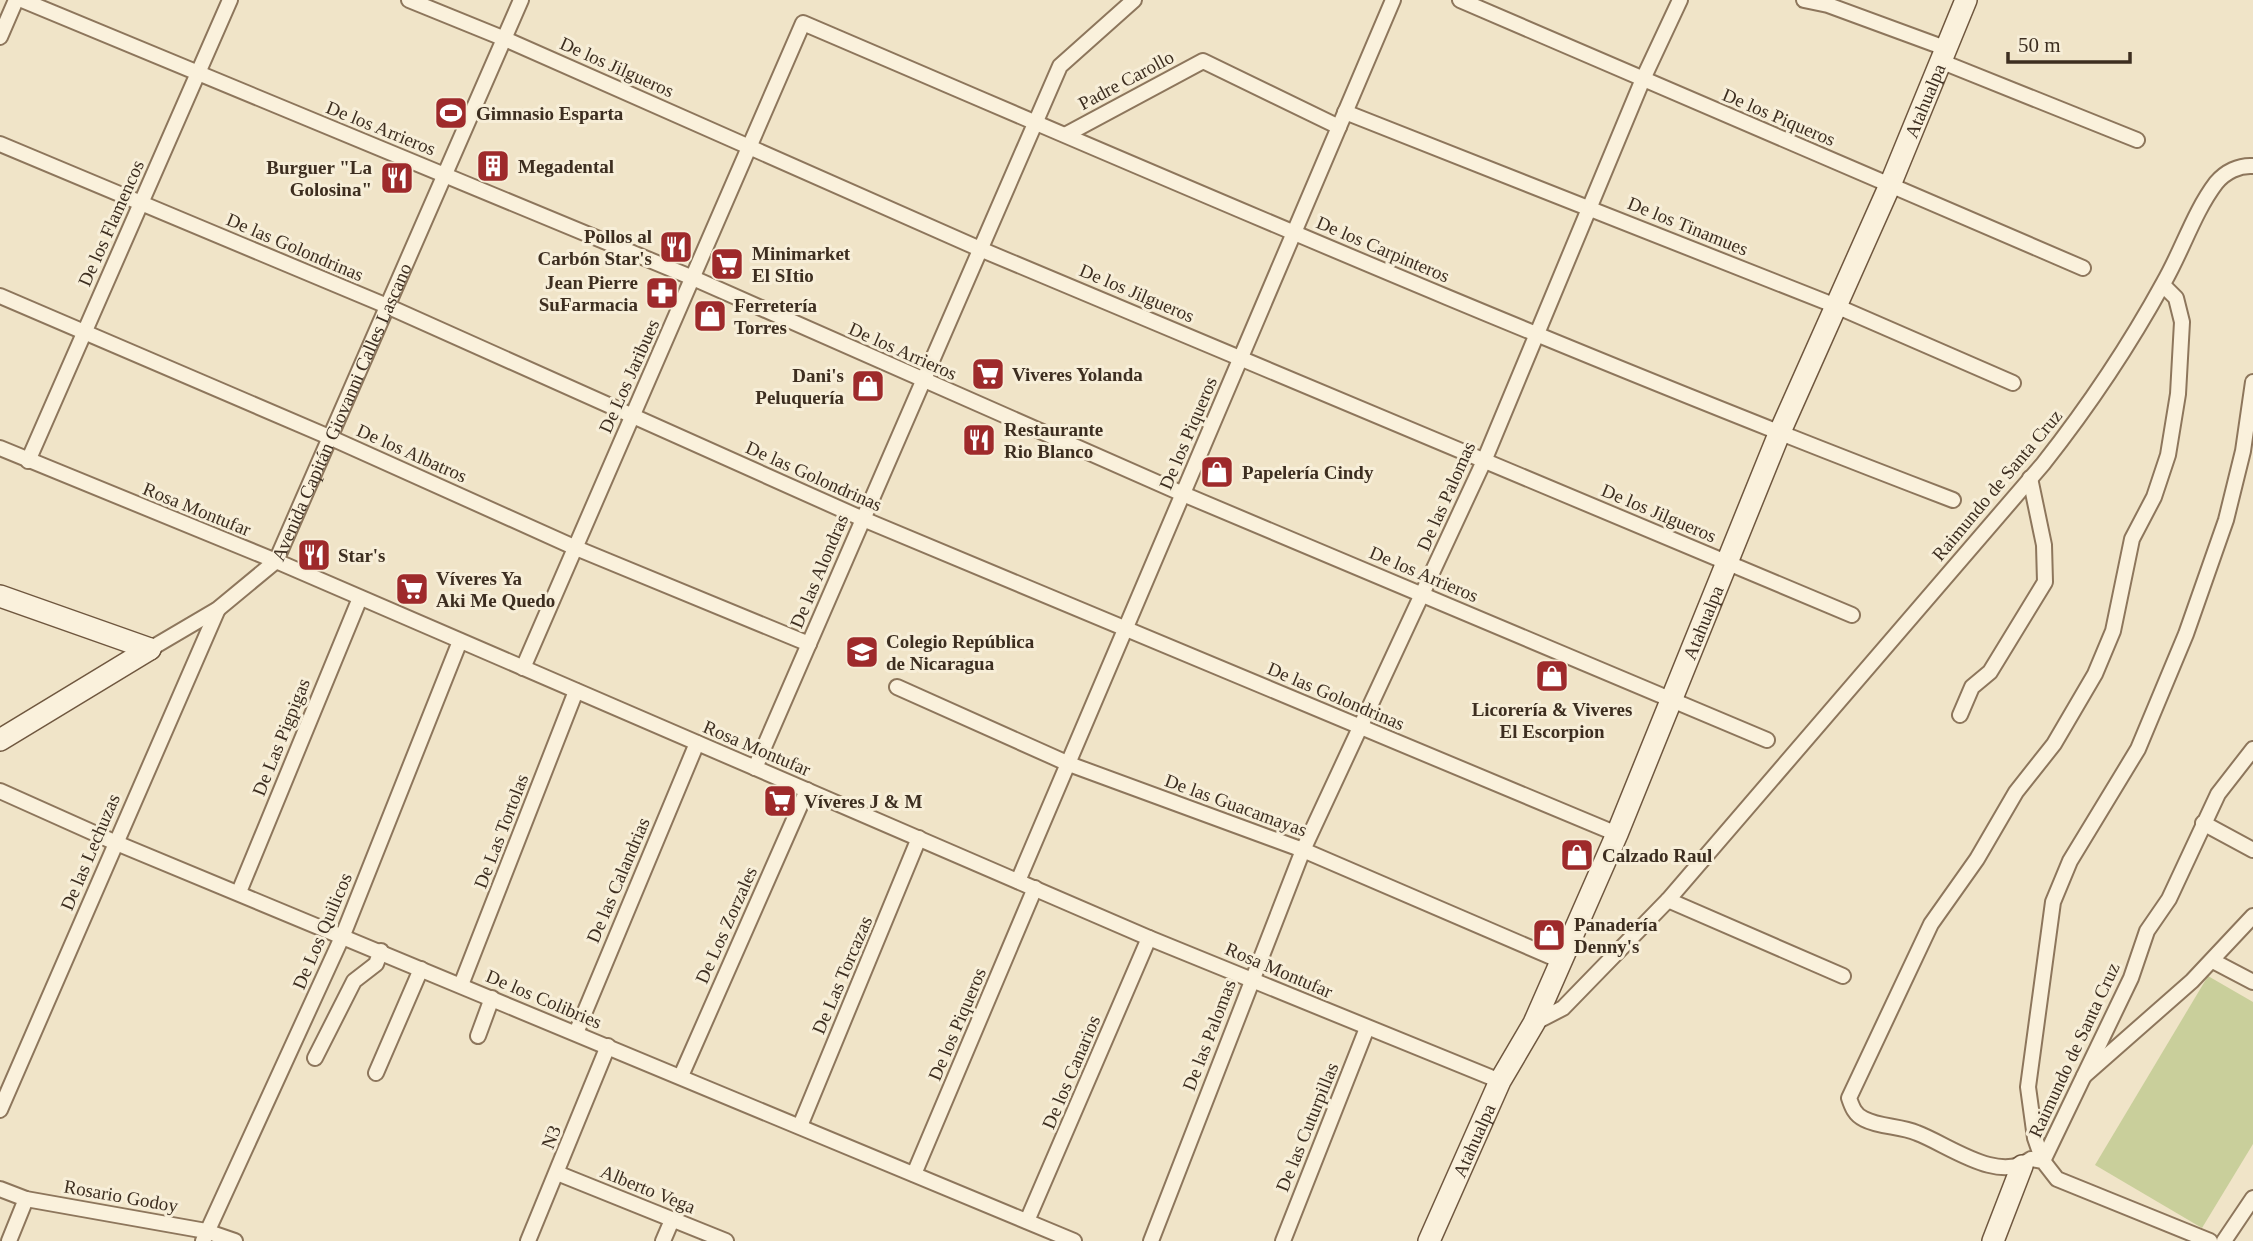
<svg xmlns="http://www.w3.org/2000/svg" width="2253" height="1241" font-family="'Times New Roman',serif">
<style>
.green{fill:#c9cf9b}
.lines{fill:none;stroke-linecap:round;stroke-linejoin:round}
.street-casing{stroke:#8d765c;stroke-width:18}
.secondary-casing{stroke:#6f573f;stroke-width:24}
.street{stroke:#faf1dc;stroke-width:14}
.secondary{stroke:#faf1dc;stroke-width:21}
.labels{text-anchor:middle;dominant-baseline:central;stroke-width:6;stroke-linejoin:round;paint-order:stroke}
.street-label{font-size:19px;fill:#3d2e20;stroke:#f7eed8}
.poi-label{font-size:19px;font-weight:bold;fill:#3d2e20;stroke:#f7eed8;text-anchor:start}
</style>
<rect width="100%" height="100%" fill="#f0e4c8"/>
<path class="green" d="M2208,976l45,26v142l-51,84 -107,-63z"/>
<g class="lines">
<defs>
<g id="street">
<path d="M22,0l671,278 490,216 584,246"/>
<path d="M409,0l96,39 475,210 872,366"/>
<path d="M1460,0l623,268"/>
<path d="M1804,0l24,5 117,43"/>
<path d="M0,37l16,-37"/>
<path d="M1940,61l197,79"/>
<path d="M1345,112l491,194 177,77"/>
<path d="M1067,134l136,-73 136,66"/>
<path d="M0,144l387,162 476,213 754,315"/>
<path d="M2163,285l13,13 6,24 -4,72 -10,61 -14,42 -22,42 -19,92 -18,43 -41,70 -38,48 -39,67 -46,65 -82,174c3,9 6,17 15,21 15,8 36,7 53,14 32,12 81,51 114,26l12,2 14,18 153,62"/>
<path d="M0,296l329,141 247,111 233,96"/>
<path d="M2253,382l-10,69 -17,69 -40,114 -48,115 -68,112 -17,41 -25,185 7,51 8,23 88,-183 16,-47 22,-32 49,-105 35,-45"/>
<path d="M0,448l276,113 873,377 351,143"/>
<path d="M28,461l202,-461"/>
<path id="s1" d="M150,649l68,-40 58,-48 245,-561"/>
<path d="M523,668l280,-645c381,163 762,329 1150,477"/>
<path d="M897,687l172,77 234,86 258,111"/>
<path d="M1960,715l12,-28 18,-15 55,-90 -1,-37 -14,-67"/>
<path d="M755,768l305,-702 74,-66"/>
<path d="M0,791l114,51 960,399"/>
<path d="M2203,823l50,27"/>
<path d="M1018,881l375,-881"/>
<path d="M239,892l121,-294"/>
<path d="M1668,900l175,76"/>
<path d="M2213,961l40,21"/>
<path d="M461,985l115,-294"/>
<path d="M1534,1023l29,-15 105,-108 375,-436c45,-57 86,-118 121,-182 18,-31 30,-70 52,-99 9,-11 23,-18 37,-17"/>
<path d="M576,1033l121,-290"/>
<path d="M478,1036l14,-38"/>
<path d="M315,1058l39,-77 22,-17 5,-13"/>
<path d="M376,1073l45,-104"/>
<path d="M681,1076l126,-286"/>
<path d="M2084,1076l108,-95 61,-65"/>
<path d="M0,1110l218,-501"/>
<path d="M800,1126l119,-288"/>
<path d="M557,1173l169,68"/>
<path d="M914,1174l121,-286"/>
<path d="M0,1189l26,10 180,32 29,10"/>
<path d="M1027,1221l122,-283"/>
<path d="M9,1241l17,-42"/>
<path d="M203,1241l140,-306 117,-294"/>
<path d="M528,1241l80,-195"/>
<path d="M663,1241l9,-21"/>
<path d="M1151,1241l152,-391 181,-389 159,-382 37,-79"/>
<path d="M1283,1241l84,-213"/>
<path d="M2224,1241l29,-43"/>
</g>
<g id="secondary">
<path d="M0,596l150,53"/>
<path d="M0,740l150,-91"/>
<path id="s2" d="M1429,1241l71,-160 34,-58 83,-189 162,-400 111,-249 76,-185"/>
<path d="M1993,1241l29,-75"/>
</g>
</defs>
<use href="#street" class="street-casing"/>
<use href="#secondary" class="secondary-casing"/>
<use href="#street" class="street"/>
<use href="#secondary" class="secondary"/>
</g>
<defs>
<symbol id="stadium-square" viewBox="-11 -11 22 22"><rect x="-9" y="-9" width="18" height="18" rx="4" fill="#9e2a2b" stroke="#f7eed8"/><path d="M0-5a6.5 5 0 1 0 0 10a6.5 5 0 1 0 0-10ZM-3.5-1.8h7v3.6h-7Z" fill="#fff"/></symbol>
<symbol id="building-square" viewBox="-11 -11 22 22"><rect x="-9" y="-9" width="18" height="18" rx="4" fill="#9e2a2b" stroke="#f7eed8"/><path d="M-4-6H4V6H1V3H-1V6H-4ZM-2.5-4.3h1.7v1.8h-1.7ZM.8-4.3h1.7v1.8H.8ZM-2.5-1h1.7V.8h-1.7ZM.8-1h1.7V.8H.8Z" fill="#fff"/></symbol>
<symbol id="restaurant-square" viewBox="-11 -11 22 22"><rect x="-9" y="-9" width="18" height="18" rx="4" fill="#9e2a2b" stroke="#f7eed8"/><path d="M-5-6h1v4h1v-4h1v4h1v-4h1v5L-1.5 .5V6h-2V.5L-5-1ZM5-6V6H3V1.5H1.5Q1.5-4 5-6Z" fill="#fff"/></symbol>
<symbol id="supermarket-square" viewBox="-11 -11 22 22"><rect x="-9" y="-9" width="18" height="18" rx="4" fill="#9e2a2b" stroke="#f7eed8"/><path d="M-6-5.5h2.5l.6 2H6L4.5 2H-2.5L-4.4-4H-6ZM-1.5 3.2a1.3 1.3 0 1 0 .1 0ZM3 3.2a1.3 1.3 0 1 0 .1 0Z" fill="#fff"/></symbol>
<symbol id="pharmacy-square" viewBox="-11 -11 22 22"><rect x="-9" y="-9" width="18" height="18" rx="4" fill="#9e2a2b" stroke="#f7eed8"/><path d="M-2-6h4v4h4v4h-4v4h-4v-4h-4v-4h4Z" fill="#fff"/></symbol>
<symbol id="shop-square" viewBox="-11 -11 22 22"><rect x="-9" y="-9" width="18" height="18" rx="4" fill="#9e2a2b" stroke="#f7eed8"/><path d="M-5-2.5h2.3a2.7 3.5 0 0 1 5.4 0H5L5.5 6h-11ZM-1.5-2.5h3a1.5 2.3 0 0 0-3 0Z" fill="#fff"/></symbol>
<symbol id="school-square" viewBox="-11 -11 22 22"><rect x="-9" y="-9" width="18" height="18" rx="4" fill="#9e2a2b" stroke="#f7eed8"/><path d="M0-5L7-2L0 1L-7-2ZM-4 1L0 2.5L4 1V4Q0 6-4 4Z" fill="#fff"/></symbol>
</defs>
<g fill-rule="evenodd">
<use href="#stadium-square" x="432" y="94" width="38" height="38"/>
<use href="#building-square" x="474" y="147" width="38" height="38"/>
<use href="#restaurant-square" x="378" y="159" width="38" height="38"/>
<use href="#restaurant-square" x="657" y="228" width="38" height="38"/>
<use href="#supermarket-square" x="708" y="245" width="38" height="38"/>
<use href="#pharmacy-square" x="643" y="274" width="38" height="38"/>
<use href="#shop-square" x="691" y="297" width="38" height="38"/>
<use href="#supermarket-square" x="969" y="355" width="38" height="38"/>
<use href="#shop-square" x="849" y="367" width="38" height="38"/>
<use href="#restaurant-square" x="960" y="421" width="38" height="38"/>
<use href="#shop-square" x="1198" y="453" width="38" height="38"/>
<use href="#restaurant-square" x="295" y="536" width="38" height="38"/>
<use href="#supermarket-square" x="393" y="570" width="38" height="38"/>
<use href="#school-square" x="843" y="633" width="38" height="38"/>
<use href="#shop-square" x="1533" y="657" width="38" height="38"/>
<use href="#supermarket-square" x="761" y="782" width="38" height="38"/>
<use href="#shop-square" x="1558" y="836" width="38" height="38"/>
<use href="#shop-square" x="1530" y="916" width="38" height="38"/>
</g>
<g class="labels">
<g class="street-label">
<text transform="translate(617 67) rotate(24)">De los Jilgueros</text>
<text transform="translate(1126 80) rotate(-28)">Padre Carollo</text>
<text stroke="none"><textPath href="#s2" startOffset="1244">Atahualpa</textPath></text>
<text transform="translate(1779 117) rotate(23)">De los Piqueros</text>
<text transform="translate(381 128) rotate(22)">De los Arrieros</text>
<text transform="translate(111 223) rotate(-66)">De los Flamencos</text>
<text transform="translate(1688 226) rotate(22)">De los Tinamues</text>
<text transform="translate(295 247) rotate(23)">De las Golondrinas</text>
<text transform="translate(1383 249) rotate(23)">De los Carpinteros</text>
<text transform="translate(1137 293) rotate(23)">De los Jilgueros</text>
<text transform="translate(903 351) rotate(24)">De los Arrieros</text>
<text transform="translate(629 376) rotate(-66)">De Los Jaribues</text>
<text stroke="none"><textPath href="#s1" startOffset="317">Avenida Capitán Giovanni Calles Lascano</textPath></text>
<text transform="translate(1188 433) rotate(-67)">De los Piqueros</text>
<text transform="translate(412 453) rotate(24)">De los Albatros</text>
<text transform="translate(814 476) rotate(24)">De las Golondrinas</text>
<text transform="translate(1997 485) rotate(-50)">Raimundo de Santa Cruz</text>
<text transform="translate(1446 496) rotate(-66)">De las Palomas</text>
<text transform="translate(197 509) rotate(22)">Rosa Montufar</text>
<text transform="translate(1659 513) rotate(23)">De los Jilgueros</text>
<text transform="translate(819 571) rotate(-67)">De las Alondras</text>
<text transform="translate(1424 574) rotate(23)">De los Arrieros</text>
<text stroke="none"><textPath href="#s2" startOffset="677">Atahualpa</textPath></text>
<text transform="translate(1336 696) rotate(23)">De las Golondrinas</text>
<text transform="translate(281 737) rotate(-68)">De Las Pigpigas</text>
<text transform="translate(757 748) rotate(23)">Rosa Montufar</text>
<text transform="translate(1236 805) rotate(20)">De las Guacamayas</text>
<text transform="translate(501 831) rotate(-69)">De Las Tortolas</text>
<text transform="translate(90 852) rotate(-67)">De las Lechuzas</text>
<text transform="translate(618 880) rotate(-67)">De las Calandrias</text>
<text transform="translate(726 925) rotate(-66)">De Los Zorzales</text>
<text transform="translate(322 931) rotate(-67)">De Los Quilicos</text>
<text transform="translate(1279 970) rotate(23)">Rosa Montufar</text>
<text transform="translate(842 975) rotate(-67)">De Las Torcazas</text>
<text transform="translate(544 999) rotate(23)">De los Colibries</text>
<text transform="translate(957 1024) rotate(-67)">De los Piqueros</text>
<text transform="translate(1209 1035) rotate(-69)">De las Palomas</text>
<text transform="translate(2074 1050) rotate(-65)">Raimundo de Santa Cruz</text>
<text transform="translate(1071 1072) rotate(-67)">De los Canarios</text>
<text transform="translate(1307 1127) rotate(-68)">De las Cuturpillas</text>
<text transform="translate(551 1137) rotate(-68)">N3</text>
<text stroke="none"><textPath href="#s2" startOffset="110">Atahualpa</textPath></text>
<text transform="translate(648 1189) rotate(22)">Alberto Vega</text>
<text transform="translate(121 1196) rotate(10)">Rosario Godoy</text>
</g>
<g class="poi-label">
<text x="476" y="113">Gimnasio Esparta</text>
<text x="518" y="166">Megadental</text>
<text x="372" y="167" text-anchor="end">Burguer "La<tspan x="372" dy="22">Golosina"</tspan></text>
<text x="652" y="236" text-anchor="end">Pollos al<tspan x="652" dy="22">Carbón Star's</tspan></text>
<text x="752" y="253">Minimarket<tspan x="752" dy="22">El SItio</tspan></text>
<text x="638" y="282" text-anchor="end">Jean Pierre<tspan x="638" dy="22">SuFarmacia</tspan></text>
<text x="734" y="305">Ferretería<tspan x="734" dy="22">Torres</tspan></text>
<text x="1012" y="374">Viveres Yolanda</text>
<text x="844" y="375" text-anchor="end">Dani's<tspan x="844" dy="22">Peluquería</tspan></text>
<text x="1004" y="429">Restaurante<tspan x="1004" dy="22">Rio Blanco</tspan></text>
<text x="1242" y="472">Papelería Cindy</text>
<text x="338" y="555">Star's</text>
<text x="436" y="578">Víveres Ya<tspan x="436" dy="22">Aki Me Quedo</tspan></text>
<text x="886" y="641">Colegio República<tspan x="886" dy="22">de Nicaragua</tspan></text>
<text x="1552" y="709" text-anchor="middle">Licorería &amp; Viveres<tspan x="1552" dy="22">El Escorpion</tspan></text>
<text x="804" y="801">Víveres J &amp; M</text>
<text x="1602" y="855">Calzado Raul</text>
<text x="1574" y="924">Panadería<tspan x="1574" dy="22">Denny's</tspan></text>
</g>
</g>
<path d="M2008 52v10h122v-10" fill="none" stroke="#3d2e20" stroke-width="3.5"/>
<text x="2018" y="52" font-size="21" fill="#3d2e20" stroke="#f7eed8" stroke-width="5" paint-order="stroke">50 m</text>
</svg>
